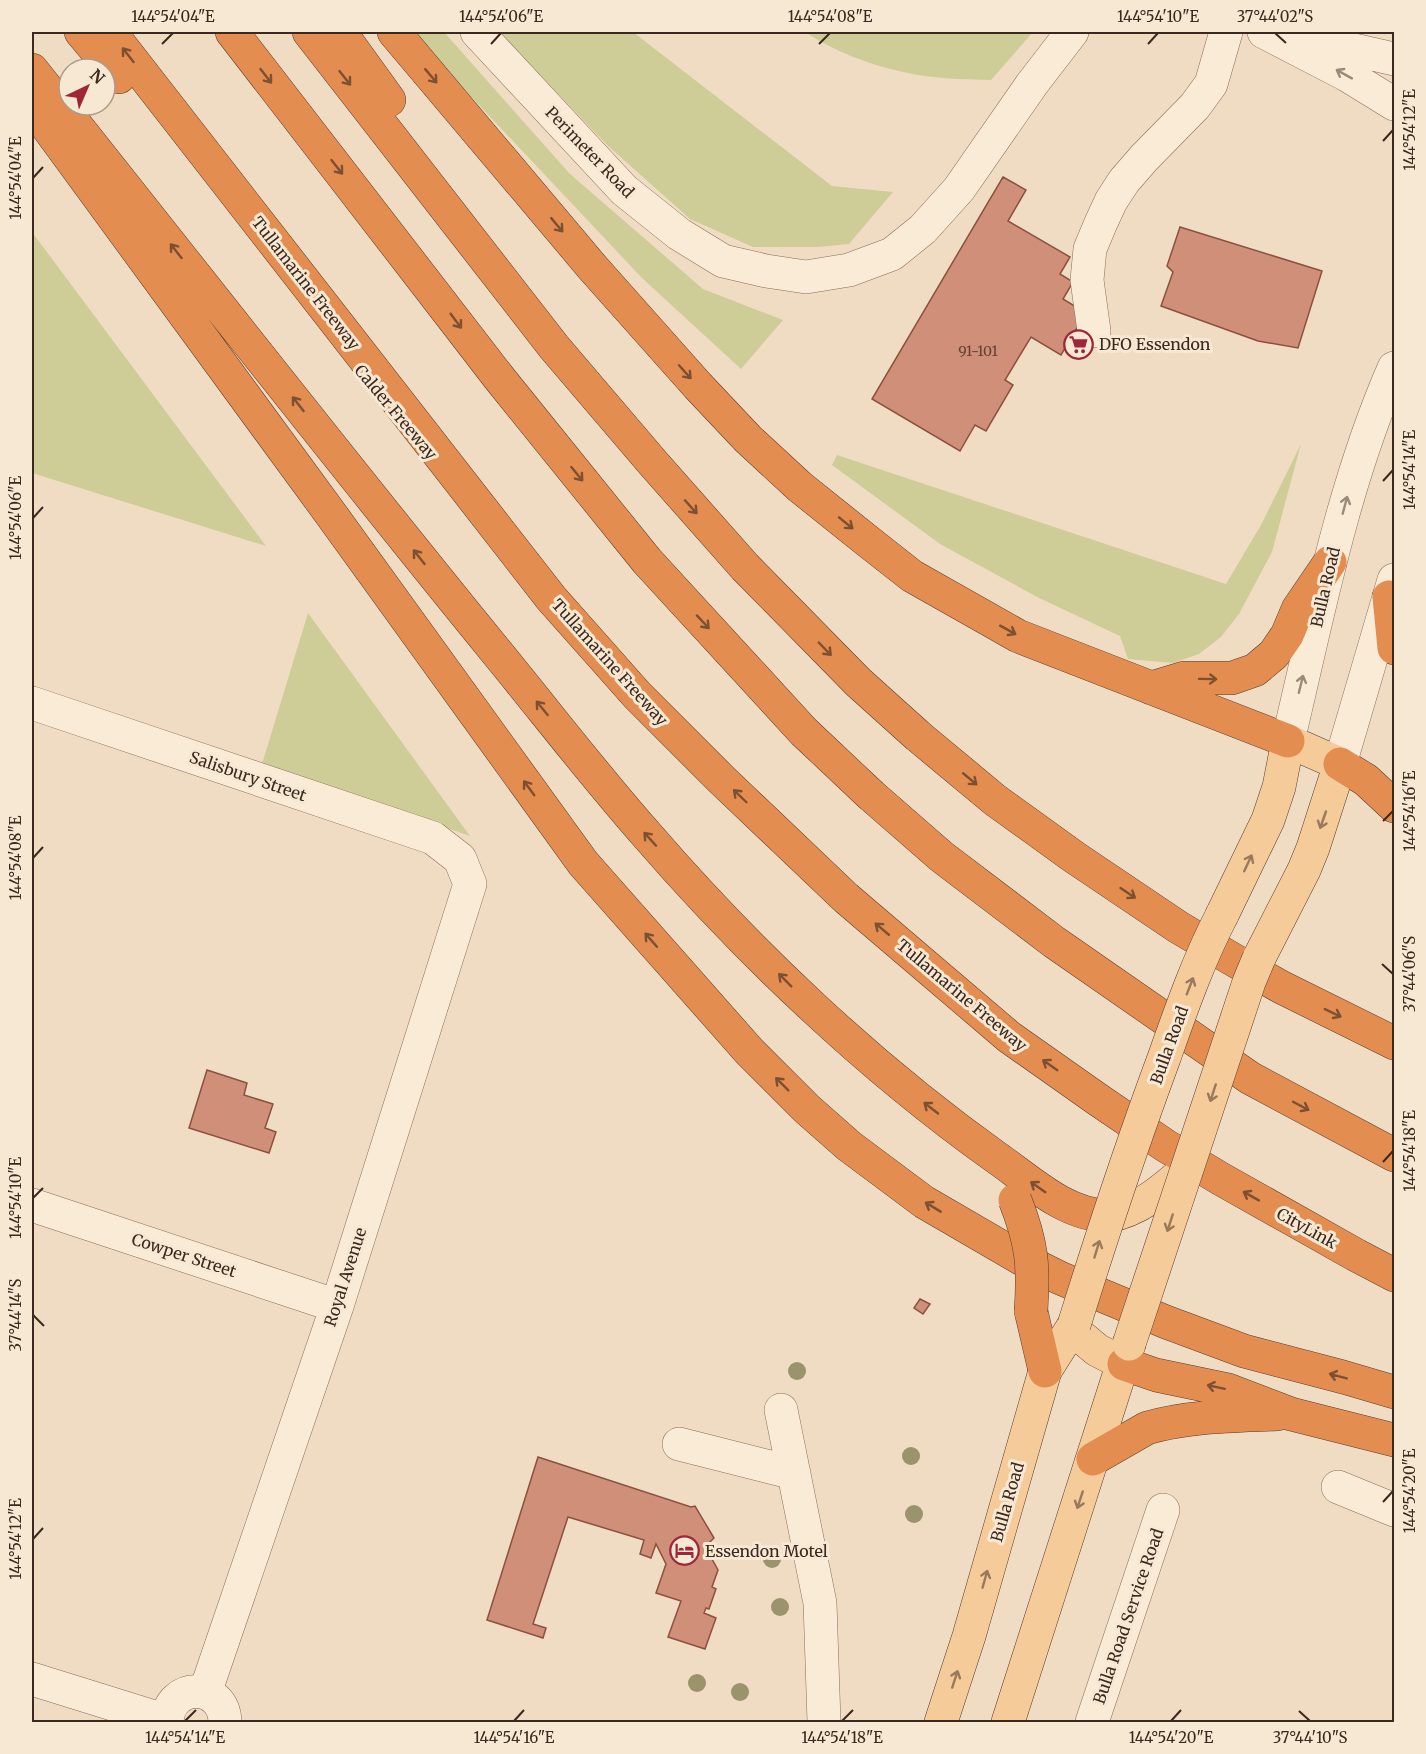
<svg xmlns="http://www.w3.org/2000/svg" width="1426" height="1754" font-family="Merriweather,serif">
<style>
.green{fill:#cfcd97}
.building{fill:#d08f78;stroke:#8c513e;stroke-width:1.5}
.lines{fill:none;stroke-linecap:round;stroke-linejoin:round}
.minor-casing{stroke:#8b6c59;stroke-width:34}
.major-casing{stroke:#593b2d;stroke-width:34}
.highway-casing{stroke:#593b2d;stroke-width:34}
.minor{stroke:#faebd7;stroke-width:33}
.major{stroke:#f5cb9a;stroke-width:33}
.highway{stroke:#e38d51;stroke-width:33}
.major-bridge-casing{stroke:#593b2d;stroke-width:34;stroke-linecap:butt}
.highway-bridge-casing{stroke:#593b2d;stroke-width:34;stroke-linecap:butt}
.major-bridge{stroke:#f5cb9a;stroke-width:33}
.highway-bridge{stroke:#e38d51;stroke-width:33}
.tree{fill:#9a936b}
.oneway{stroke:#7e5032}
.oneway2{stroke:#9a8a7a}
.oneway3{stroke:#987a5c}
.ticks{fill:none;stroke:#3b281e;stroke-width:2}
.labels{text-anchor:middle;dominant-baseline:central;stroke-width:6;stroke-linejoin:round;paint-order:stroke}
.number-label{font-size:14px;fill:#604234}
.street-label{font-size:16px;fill:#3b281e;stroke:#f7e8d3}
.poi-label{font-size:16px;fill:#3b281e;stroke:#f7e8d3;text-anchor:start}
.neatline{fill:none;stroke:#3b281e;stroke-width:2}
.ticks-label{font-size:15px;text-anchor:middle;fill:#3b281e}
</style>
<rect width="100%" height="100%" fill="#f0dcc3"/>
<path class="green" d="M414,32h30l126,142 133,115 80,31 -42,49 -99,-91 -195,-207z
M499,32h134l199,154 61,6 -44,52 -30,3h-66l-63,-28 -83,-74z
M805,32h228l-42,48c-29,-1 -60,-1 -88,-8 -34,-7 -69,-21 -98,-40z
M32,232l234,314 -234,-73z
M1301,444l-29,108 -33,62 -18,23 -22,17 -26,9 -45,-4 -8,-23 -81,-38 -99,-54 -108,-79 5,-10 389,129 35,-59z
M308,613l162,223 -208,-72z"/>
<path class="building" d="M1003,177l23,13 -18,31 62,36 -10,17 13,8 -10,17 23,14 -25,42 -30,-18 -26,43 8,5 -27,46 -11,-6 -15,26 -88,-52z
M1180,227l142,44 -24,77 -40,-7 -97,-35 12,-34 -6,-6z
M207,1070l40,13 -3,12 29,9 -8,24 11,4 -7,21 -80,-25z
M920,1299l10,5 -7,10 -9,-6z
M538,1457l153,50 4,-1 19,32 -5,5 2,2 -5,3 12,22 -6,17 4,2 -7,20 -3,-1 -2,5 12,5 -11,31 -37,-12 13,-36 -25,-8 10,-29 -10,-20 -5,14 -11,-4 4,-14 -76,-23 -35,107 13,4 -3,10 -56,-18z"/>
<g class="lines">
<defs>
<path id="minor" d="M477,32l147,158 55,44 44,27 43,10 40,6 43,-7 43,-16 31,-25 36,-40 73,-105 40,-52
M1264,32l83,43 47,29
M1306,39l88,20
M1094,331l-7,-51 3,-31 10,-24 11,-24 13,-20 20,-23 51,-52 16,-22 15,-52
M32,703l401,135 27,21 10,25 -133,422 -132,387
M1288,741c30,-126 54,-254 106,-373
M1340,764l54,-184
M32,1205l305,101
M781,1410l39,193 4,119
M679,1444l115,29
M1338,1487l56,23
M32,1679l135,42
M167,1722c2,-41 57,-40 58,0
M1092,1722l71,-212"/>
<path id="major" d="M1222,915l46,-95 11,-33 9,-46 52,23 -27,84 -9,22 -45,88
M1108,1216c31,-5 57,-28 80,-48
M1072,1329l25,21 27,14
M941,1722l28,-86 76,-265 29,-46
M1008,1722l121,-378"/>
<path id="highway" d="M81,32l38,45
M110,32l441,566 86,97 85,85 124,118 163,139 88,62 69,47 55,33 135,76 38,20
M232,32l268,347 147,182 157,171 68,64 70,61 112,85 196,136 144,77
M309,32l245,315 99,116 92,104 113,115 60,54 77,64 79,57 104,70 54,32 49,28 113,56
M340,32l49,68
M394,32l199,236 105,118 50,53 52,48 70,56 42,33 106,60 270,105
M32,70c154,193 306,388 462,579 51,62 99,125 152,185 102,118 223,233 351,324 33,23 68,57 111,58
M32,106l301,411 250,346 166,188 58,58 42,37 75,56 98,57 38,19 106,44 78,29 99,26 51,15
M1389,597l5,51
M1151,688l33,-10h48l23,-8 19,-16 13,-19 11,-26 32,-47
M1340,764l26,16 28,26
M1031,1311l14,60
M1124,1364l32,11 72,15 63,24 103,26
M1093,1459l54,-31c41,-12 87,-12 130,-14"/>
</defs>
<use href="#minor" class="minor-casing"/>
<use href="#major" class="major-casing"/>
<use href="#highway" class="highway-casing"/>
<use href="#minor" class="minor"/>
<use href="#major" class="major"/>
<use href="#highway" class="highway"/>
<defs>
<path id="major-bridge" d="M1074,1325c28,-90 57,-178 90,-267 17,-48 34,-97 58,-143
M1129,1344l120,-362 10,-24"/>
<path id="highway-bridge" d="M1015,1200c17,43 19,65 16,111"/>
</defs>
<use href="#major-bridge" class="major-bridge-casing"/>
<use href="#highway-bridge" class="highway-bridge-casing"/>
<use href="#major-bridge" class="major-bridge"/>
<use href="#highway-bridge" class="highway-bridge"/>
</g>
<g class="tree">
<circle cx="797" cy="1371" r="9"/>
<circle cx="911" cy="1456" r="9"/>
<circle cx="914" cy="1514" r="9"/>
<circle cx="772" cy="1559" r="9"/>
<circle cx="780" cy="1607" r="9"/>
<circle cx="697" cy="1683" r="9"/>
<circle cx="740" cy="1692" r="9"/>
</g>
<defs><path id="oneway-shaft" d="M-6 0H5M1.5-3L5.5 0L1.5 3" fill="none" stroke-width="1.6" stroke-linecap="round" stroke-linejoin="round" transform="scale(1.5)"/></defs>
<g class="oneway">
<use href="#oneway-shaft" transform="translate(128 55) rotate(-128)"/>
<use href="#oneway-shaft" transform="translate(266 76) rotate(52)"/>
<use href="#oneway-shaft" transform="translate(431 76) rotate(50)"/>
<use href="#oneway-shaft" transform="translate(345 78) rotate(52)"/>
<use href="#oneway-shaft" transform="translate(337 167) rotate(52)"/>
<use href="#oneway-shaft" transform="translate(557 225) rotate(50)"/>
<use href="#oneway-shaft" transform="translate(176 251) rotate(-128)"/>
<use href="#oneway-shaft" transform="translate(456 321) rotate(53)"/>
<use href="#oneway-shaft" transform="translate(685 372) rotate(48)"/>
<use href="#oneway-shaft" transform="translate(298 404) rotate(-128)"/>
<use href="#oneway-shaft" transform="translate(577 474) rotate(51)"/>
<use href="#oneway-shaft" transform="translate(691 507) rotate(48)"/>
<use href="#oneway-shaft" transform="translate(846 523) rotate(39)"/>
<use href="#oneway-shaft" transform="translate(419 557) rotate(-128)"/>
<use href="#oneway-shaft" transform="translate(703 622) rotate(47)"/>
<use href="#oneway-shaft" transform="translate(1008 630) rotate(29)"/>
<use href="#oneway-shaft" transform="translate(825 649) rotate(46)"/>
<use href="#oneway-shaft" transform="translate(1208 679) rotate(1)"/>
<use href="#oneway-shaft" transform="translate(542 708) rotate(-129)"/>
<use href="#oneway-shaft" transform="translate(970 779) rotate(40)"/>
<use href="#oneway-shaft" transform="translate(529 788) rotate(-126)"/>
<use href="#oneway-shaft" transform="translate(740 796) rotate(-136)"/>
<use href="#oneway-shaft" transform="translate(650 839) rotate(-132)"/>
<use href="#oneway-shaft" transform="translate(1128 893) rotate(34)"/>
<use href="#oneway-shaft" transform="translate(882 929) rotate(-140)"/>
<use href="#oneway-shaft" transform="translate(651 940) rotate(-131)"/>
<use href="#oneway-shaft" transform="translate(785 980) rotate(-135)"/>
<use href="#oneway-shaft" transform="translate(1333 1013) rotate(26)"/>
<use href="#oneway-shaft" transform="translate(1050 1065) rotate(-145)"/>
<use href="#oneway-shaft" transform="translate(782 1084) rotate(-135)"/>
<use href="#oneway-shaft" transform="translate(1301 1106) rotate(28)"/>
<use href="#oneway-shaft" transform="translate(931 1108) rotate(-142)"/>
<use href="#oneway-shaft" transform="translate(1038 1187) rotate(-145)"/>
<use href="#oneway-shaft" transform="translate(1251 1196) rotate(-151)"/>
<use href="#oneway-shaft" transform="translate(933 1207) rotate(-149)"/>
<use href="#oneway-shaft" transform="translate(1338 1376) rotate(-165)"/>
<use href="#oneway-shaft" transform="translate(1216 1387) rotate(-168)"/>
</g>
<g class="oneway2">
<use href="#oneway-shaft" transform="translate(1344 74) rotate(-151)"/>
<use href="#oneway-shaft" transform="translate(1345 505) rotate(-75)"/>
<use href="#oneway-shaft" transform="translate(1301 684) rotate(-76)"/>
</g>
<g class="oneway3">
<use href="#oneway-shaft" transform="translate(1323 820) rotate(109)"/>
<use href="#oneway-shaft" transform="translate(1248 863) rotate(-65)"/>
<use href="#oneway-shaft" transform="translate(1190 986) rotate(-69)"/>
<use href="#oneway-shaft" transform="translate(1213 1093) rotate(108)"/>
<use href="#oneway-shaft" transform="translate(1170 1223) rotate(108)"/>
<use href="#oneway-shaft" transform="translate(1097 1249) rotate(-73)"/>
<use href="#oneway-shaft" transform="translate(1080 1500) rotate(108)"/>
<use href="#oneway-shaft" transform="translate(985 1579) rotate(-74)"/>
<use href="#oneway-shaft" transform="translate(955 1679) rotate(-72)"/>
</g>
<path class="ticks" d="M1275,33l11,10M162,44l11,-11M491,44l10,-11M819,44l11,-11M1148,44l10,-11M1383,141l10,-11M33,178l10,-11M1383,481l10,-11M33,518l10,-11M1383,821l10,-10M33,858l10,-11M1382,964l11,10M1383,1162l10,-11M33,1198l10,-10M33,1315l11,11M1383,1502l10,-11M33,1539l10,-11M1299,1711l11,10M185,1721l11,-11M514,1721l10,-11M842,1721l11,-11M1171,1721l10,-11"/>
<defs>
<symbol id="supermarket-ring" viewBox="-11 -11 22 22"><circle r="9.5" fill="#f7e8d3" stroke="#9d2639" stroke-width="1.5"/><path d="M-6-5.5h2.5l.6 2H6L4.5 2H-2.5L-4.4-4H-6ZM-1.5 3.2a1.3 1.3 0 1 0 .1 0ZM3 3.2a1.3 1.3 0 1 0 .1 0Z" fill="#9d2639"/></symbol>
<symbol id="hotel-ring" viewBox="-11 -11 22 22"><circle r="9.5" fill="#f7e8d3" stroke="#9d2639" stroke-width="1.5"/><path d="M-6-4.5h1.5V1H6V5H4.5V3h-9V5H-6ZM-4 0a1.8 1.8 0 1 1 3.6 0ZM.5 0V-2.5h3Q6-2.5 6 0Z" fill="#9d2639"/></symbol>
</defs>
<g fill-rule="evenodd">
<use href="#supermarket-ring" x="1062" y="328" width="33" height="33"/>
<use href="#hotel-ring" x="668" y="1534" width="33" height="33"/>
</g>
<g class="labels">
<g class="number-label">
<text x="978" y="351">91-101</text>
</g>
<g class="street-label">
<text transform="translate(590 152) rotate(46)">Perimeter Road</text>
<text transform="translate(306 283) rotate(52)">Tullamarine Freeway</text>
<text transform="translate(396 412) rotate(50)">Calder Freeway</text>
<text transform="translate(1325 587) rotate(-77)">Bulla Road</text>
<text transform="translate(610 662) rotate(48)">Tullamarine Freeway</text>
<text transform="translate(248 776) rotate(19)">Salisbury Street</text>
<text transform="translate(962 995) rotate(40)">Tullamarine Freeway</text>
<text transform="translate(1169 1045) rotate(-70)">Bulla Road</text>
<text transform="translate(1307 1228) rotate(29)">CityLink</text>
<text transform="translate(184 1255) rotate(18)">Cowper Street</text>
<text transform="translate(345 1277) rotate(-72)">Royal Avenue</text>
<text transform="translate(1007 1502) rotate(-74)">Bulla Road</text>
<text transform="translate(1128 1616) rotate(-71)">Bulla Road Service Road</text>
</g>
<g class="poi-label">
<text x="1099" y="344">DFO Essendon</text>
<text x="705" y="1551">Essendon Motel</text>
</g>
</g>
<rect width="1426" height="1754" fill="none" stroke="#f7e8d3" stroke-width="66"/>
<g transform="translate(87 87) rotate(44)"><circle r="28" fill="#f7e8d3" stroke="#ac9b8b" stroke-width="1.5"/>
<path d="M0-4.5L10 22L0 15L-10 22Z" fill="#9d2639"/>
<text y="-9" font-size="16" font-weight="bold" text-anchor="middle" fill="#3b281e">N</text>
</g>
<rect x="33" y="33" width="1360" height="1688" class="neatline"/>
<g class="ticks-label">
<text x="173" y="22">144°54'04"E</text>
<text x="501" y="22">144°54'06"E</text>
<text x="830" y="22">144°54'08"E</text>
<text x="1158" y="22">144°54'10"E</text>
<text x="1275" y="22">37°44'02"S</text>
<text transform="translate(1410 130) rotate(-90)" y="5">144°54'12"E</text>
<text transform="translate(16 178) rotate(-90)" y="5">144°54'04"E</text>
<text transform="translate(1410 470) rotate(-90)" y="5">144°54'14"E</text>
<text transform="translate(16 518) rotate(-90)" y="5">144°54'06"E</text>
<text transform="translate(1410 811) rotate(-90)" y="5">144°54'16"E</text>
<text transform="translate(16 858) rotate(-90)" y="5">144°54'08"E</text>
<text transform="translate(1410 974) rotate(-90)" y="5">37°44'06"S</text>
<text transform="translate(1410 1151) rotate(-90)" y="5">144°54'18"E</text>
<text transform="translate(16 1198) rotate(-90)" y="5">144°54'10"E</text>
<text transform="translate(16 1315) rotate(-90)" y="5">37°44'14"S</text>
<text transform="translate(1410 1491) rotate(-90)" y="5">144°54'20"E</text>
<text transform="translate(16 1539) rotate(-90)" y="5">144°54'12"E</text>
<text x="185" y="1743">144°54'14"E</text>
<text x="514" y="1743">144°54'16"E</text>
<text x="842" y="1743">144°54'18"E</text>
<text x="1171" y="1743">144°54'20"E</text>
<text x="1310" y="1743">37°44'10"S</text>
</g>
</svg>
